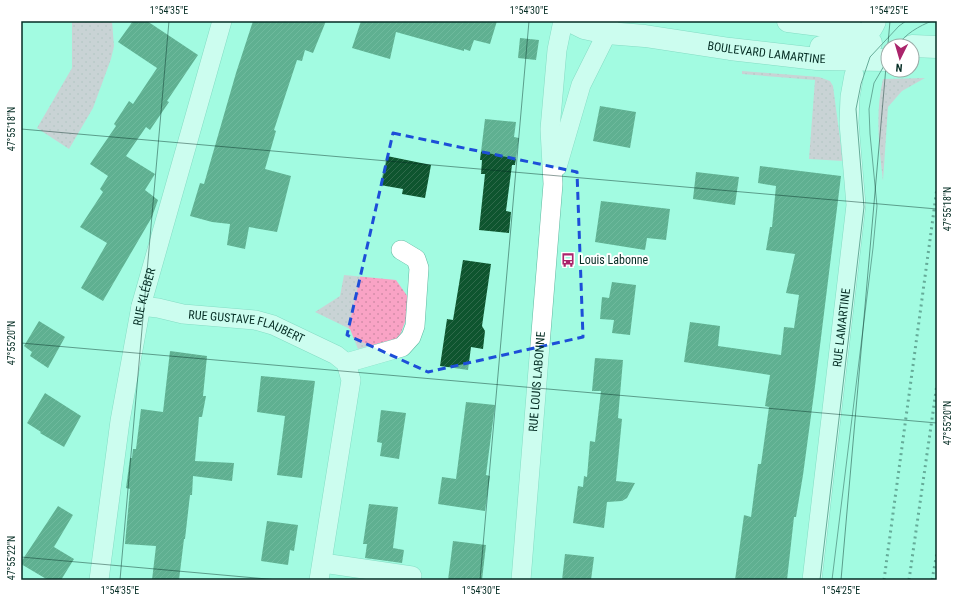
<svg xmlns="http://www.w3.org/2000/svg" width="958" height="601" font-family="'Roboto Condensed',sans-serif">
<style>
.grass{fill:url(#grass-dots)}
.building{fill:url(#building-hatch)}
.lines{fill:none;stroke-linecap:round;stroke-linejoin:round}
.minor-casing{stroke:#5fb8a0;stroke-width:20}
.tertiary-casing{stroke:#5fb8a0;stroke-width:23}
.minor{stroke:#fff;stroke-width:19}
.tertiary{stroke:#fff;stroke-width:22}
.tram{stroke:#1b4a3f;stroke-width:1}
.rail{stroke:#1b4a3f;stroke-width:3;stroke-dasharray:2 4;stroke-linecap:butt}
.marked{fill:none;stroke:#1d4ed8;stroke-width:3;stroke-dasharray:8 5;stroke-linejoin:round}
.ticks{fill:none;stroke:#052d24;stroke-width:1;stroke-opacity:0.45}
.labels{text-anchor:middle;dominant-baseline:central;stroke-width:4;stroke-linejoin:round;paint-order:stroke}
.street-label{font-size:12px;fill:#052d24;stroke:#fff}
.poi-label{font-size:12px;fill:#052d24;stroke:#fff;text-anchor:start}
.neatline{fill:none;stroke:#052d24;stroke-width:1.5}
.ticks-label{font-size:10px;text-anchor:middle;fill:#052d24}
</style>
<defs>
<pattern id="grass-dots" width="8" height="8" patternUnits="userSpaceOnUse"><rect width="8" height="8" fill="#f9a3c5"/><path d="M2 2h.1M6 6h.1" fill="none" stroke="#d48da9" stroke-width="1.8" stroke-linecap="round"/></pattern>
<pattern id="building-hatch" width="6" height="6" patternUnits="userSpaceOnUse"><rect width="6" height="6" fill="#0e552f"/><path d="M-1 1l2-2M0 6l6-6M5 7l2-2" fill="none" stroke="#2f6a4b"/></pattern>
</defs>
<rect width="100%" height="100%" fill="#a2fbe1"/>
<path class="grass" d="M72,21h40l2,25 -3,13 -18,49 -24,41 -32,-21 35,-60z
M742,71l77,6 11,4 3,5 10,75 -34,-2 6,-79 -73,-6z
M925,78l-23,13 -14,16 -5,74c-4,-34 -8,-68 0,-102z
M344,275l52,5 12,17v17l-9,24 -41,11 -8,-20 -35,-17 25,-16z"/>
<path class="building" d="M133,21h14l51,34 -31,46 2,1 -19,28 -4,-3 -20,29 29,18 -10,16 13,10 -6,17 -49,84 -22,-13 26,-45 -27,-16 23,-35 -3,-3 8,-13 -18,-12 26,-38 -2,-2 15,-23 4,3 24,-36 -39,-26z
M253,21h73l-13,32 -8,-3 -3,11 -5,-1 -23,70 2,1 -11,38 26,7 -14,56 -28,-5 -4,22 -18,-4 3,-21 -18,-2 -22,-6 10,-33 4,1 32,-111z
M361,21h136l-7,23 -16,-4 -4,11 -6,-2v2l-68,-19 -6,27 -38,-11z
M520,38l19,2 -3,20 -18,-2z
M600,106l36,6 -6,36 -37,-7z
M485,119l31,3 -2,15 5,1 -4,27h-3l-6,46 5,1 -2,21 -30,-3 6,-56h-4l1,-14h-2z
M387,156l44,9 -6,33 -23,-4 1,-5 -23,-4z
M760,166l81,10 -26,210 -12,89 -7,42h-2l-7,63h-52l9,-65 7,2 7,-53h3l8,-57 -4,-1 5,-31 -86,-13 6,-40 30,4 -2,20 63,9 3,-28 10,1 5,-33 -13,-2 9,-39 -29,-4 4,-23h2l4,-41 -18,-3z
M696,172l43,5 -4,28 -42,-6z
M601,201l69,8 -4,31 -19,-2 -2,12 -50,-8z
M463,260l28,4 -9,62 3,5 -2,18 -12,-2 -3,23 -28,-4 7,-47 6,1z
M612,282l24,3 -6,50 -18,-2 2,-13 -14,-1 2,-22 7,1z
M39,321l26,16 -17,31 -18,-12 2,-4 -8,-6z
M170,351l37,5 -4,40h3l-4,21h-3l-4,44 39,2 -2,18 -39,-5 -1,19h-2l-5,44h-1l-5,41h-27l4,-34 -31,-2 5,-55 -4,-1 4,-30h2l1,-9h3l5,-40 22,3z
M595,358l28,2 -5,58 4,1 -6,62 19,2 -8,15 -5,3 -15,1 -3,26 -31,-5 5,-37 5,1 1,-11 3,1 3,-36 5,1 6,-51h-9z
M261,376l54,5 -13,97 -25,-3 8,-59 -28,-4z
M45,393l36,23 -17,31 -24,-14 1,-1 -14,-9z
M466,402l29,3 -9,70 4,1 -5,35 -47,-7 4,-27 14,2z
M381,410l25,3 -7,46 -19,-3 2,-13 -5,-1z
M369,504l29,3 -5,41 11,2 -2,13 -37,-5 2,-14h-4z
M58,506l15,9 -19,32 20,12 -13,21h-13l-27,-16v-2z
M267,521l31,4 -4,26 -4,-1 -2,15 -27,-4z
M453,541l33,4 -4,35h-34z
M565,554l29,3 -3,23h-29z"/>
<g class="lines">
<defs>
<g id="minor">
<path d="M557,167l24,-82 26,-52 2,-12"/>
<path id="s1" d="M141,306l17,2 25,6 72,6 18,5 63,30 10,8 5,17 -32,200"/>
<path d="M346,363l56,-16 9,-10 4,-11 4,-58 -3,-9 -15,-9"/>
<path d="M323,563l89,13"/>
<path id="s2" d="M99,580l21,-159 21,-115 81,-285"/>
<path id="s3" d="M521,580l32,-396 -3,-55 7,-79 6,-29"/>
<path id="s4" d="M812,580l44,-375 -7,-82 1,-26 4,-22"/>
</g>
<g id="tertiary">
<path id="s5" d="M570,21l14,7 23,5 38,3 85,13 87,10 71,1"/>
<path d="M788,21l63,8 10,9 10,5"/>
<path d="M912,46l25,1"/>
<path d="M821,47c23,-2 44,-2 54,-26"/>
</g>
</defs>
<use href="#minor" class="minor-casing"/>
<use href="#tertiary" class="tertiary-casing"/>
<use href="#minor" class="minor"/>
<use href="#tertiary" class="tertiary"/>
<path class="tram" d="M897,46c8,-12 22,-20 35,-25
M820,580l44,-373 -8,-98 5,-25 9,-27 29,-31 7,-5
M832,580l41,-332 4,-42 -7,-72 -1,-25 5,-26 14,-24"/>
<path class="rail" d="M884,580l53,-392
M909,580l28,-196
M932,580l5,-27"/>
</g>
<path d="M0 0H958V601H0ZM393,133l184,39 6,165 -155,35 -81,-37z" fill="#a2fbe1" fill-opacity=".55" fill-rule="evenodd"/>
<path class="marked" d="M393,133l184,39 6,165 -155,35 -81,-37z"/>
<path class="ticks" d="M21,129l916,80M21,343l916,80M21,557l257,23M120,580l49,-559M480,580l49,-559M841,580l49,-559"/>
<defs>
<symbol id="bus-bare" viewBox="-9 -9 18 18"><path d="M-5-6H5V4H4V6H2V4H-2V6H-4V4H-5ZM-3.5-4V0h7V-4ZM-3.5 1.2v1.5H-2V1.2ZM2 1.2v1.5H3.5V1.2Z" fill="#ab246b" stroke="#fff" stroke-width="2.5" paint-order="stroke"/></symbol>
</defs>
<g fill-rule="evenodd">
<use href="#bus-bare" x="558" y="250" width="20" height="20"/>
</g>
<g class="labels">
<g class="street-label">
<text stroke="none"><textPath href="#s5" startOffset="200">BOULEVARD LAMARTINE</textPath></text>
<text stroke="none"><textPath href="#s2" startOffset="287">RUE KLÉBER</textPath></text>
<text stroke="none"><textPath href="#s1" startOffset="108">RUE GUSTAVE FLAUBERT</textPath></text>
<text stroke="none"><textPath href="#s4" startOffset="254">RUE LAMARTINE</textPath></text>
<text stroke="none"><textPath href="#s3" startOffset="199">RUE LOUIS LABONNE</textPath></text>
</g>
<g class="poi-label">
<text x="579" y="260">Louis Labonne</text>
</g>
</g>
<rect width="958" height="601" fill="none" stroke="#ffffff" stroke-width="44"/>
<g transform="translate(900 58) rotate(185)"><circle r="19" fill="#ffffff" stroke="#9baba7"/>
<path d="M0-3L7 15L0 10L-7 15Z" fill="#ab246b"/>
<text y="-6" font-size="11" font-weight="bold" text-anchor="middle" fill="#052d24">N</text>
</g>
<rect x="22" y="22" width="914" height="557" class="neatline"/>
<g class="ticks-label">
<text x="169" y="14">1°54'35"E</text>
<text x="529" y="14">1°54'30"E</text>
<text x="889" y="14">1°54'25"E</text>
<text transform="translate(11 129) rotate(-90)" y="4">47°55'18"N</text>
<text transform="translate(947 209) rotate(-90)" y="4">47°55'18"N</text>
<text transform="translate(11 343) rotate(-90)" y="4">47°55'20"N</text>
<text transform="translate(947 423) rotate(-90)" y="4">47°55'20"N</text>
<text transform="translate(11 558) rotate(-90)" y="4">47°55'22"N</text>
<text x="120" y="594">1°54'35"E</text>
<text x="481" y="594">1°54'30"E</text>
<text x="841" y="594">1°54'25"E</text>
</g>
</svg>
